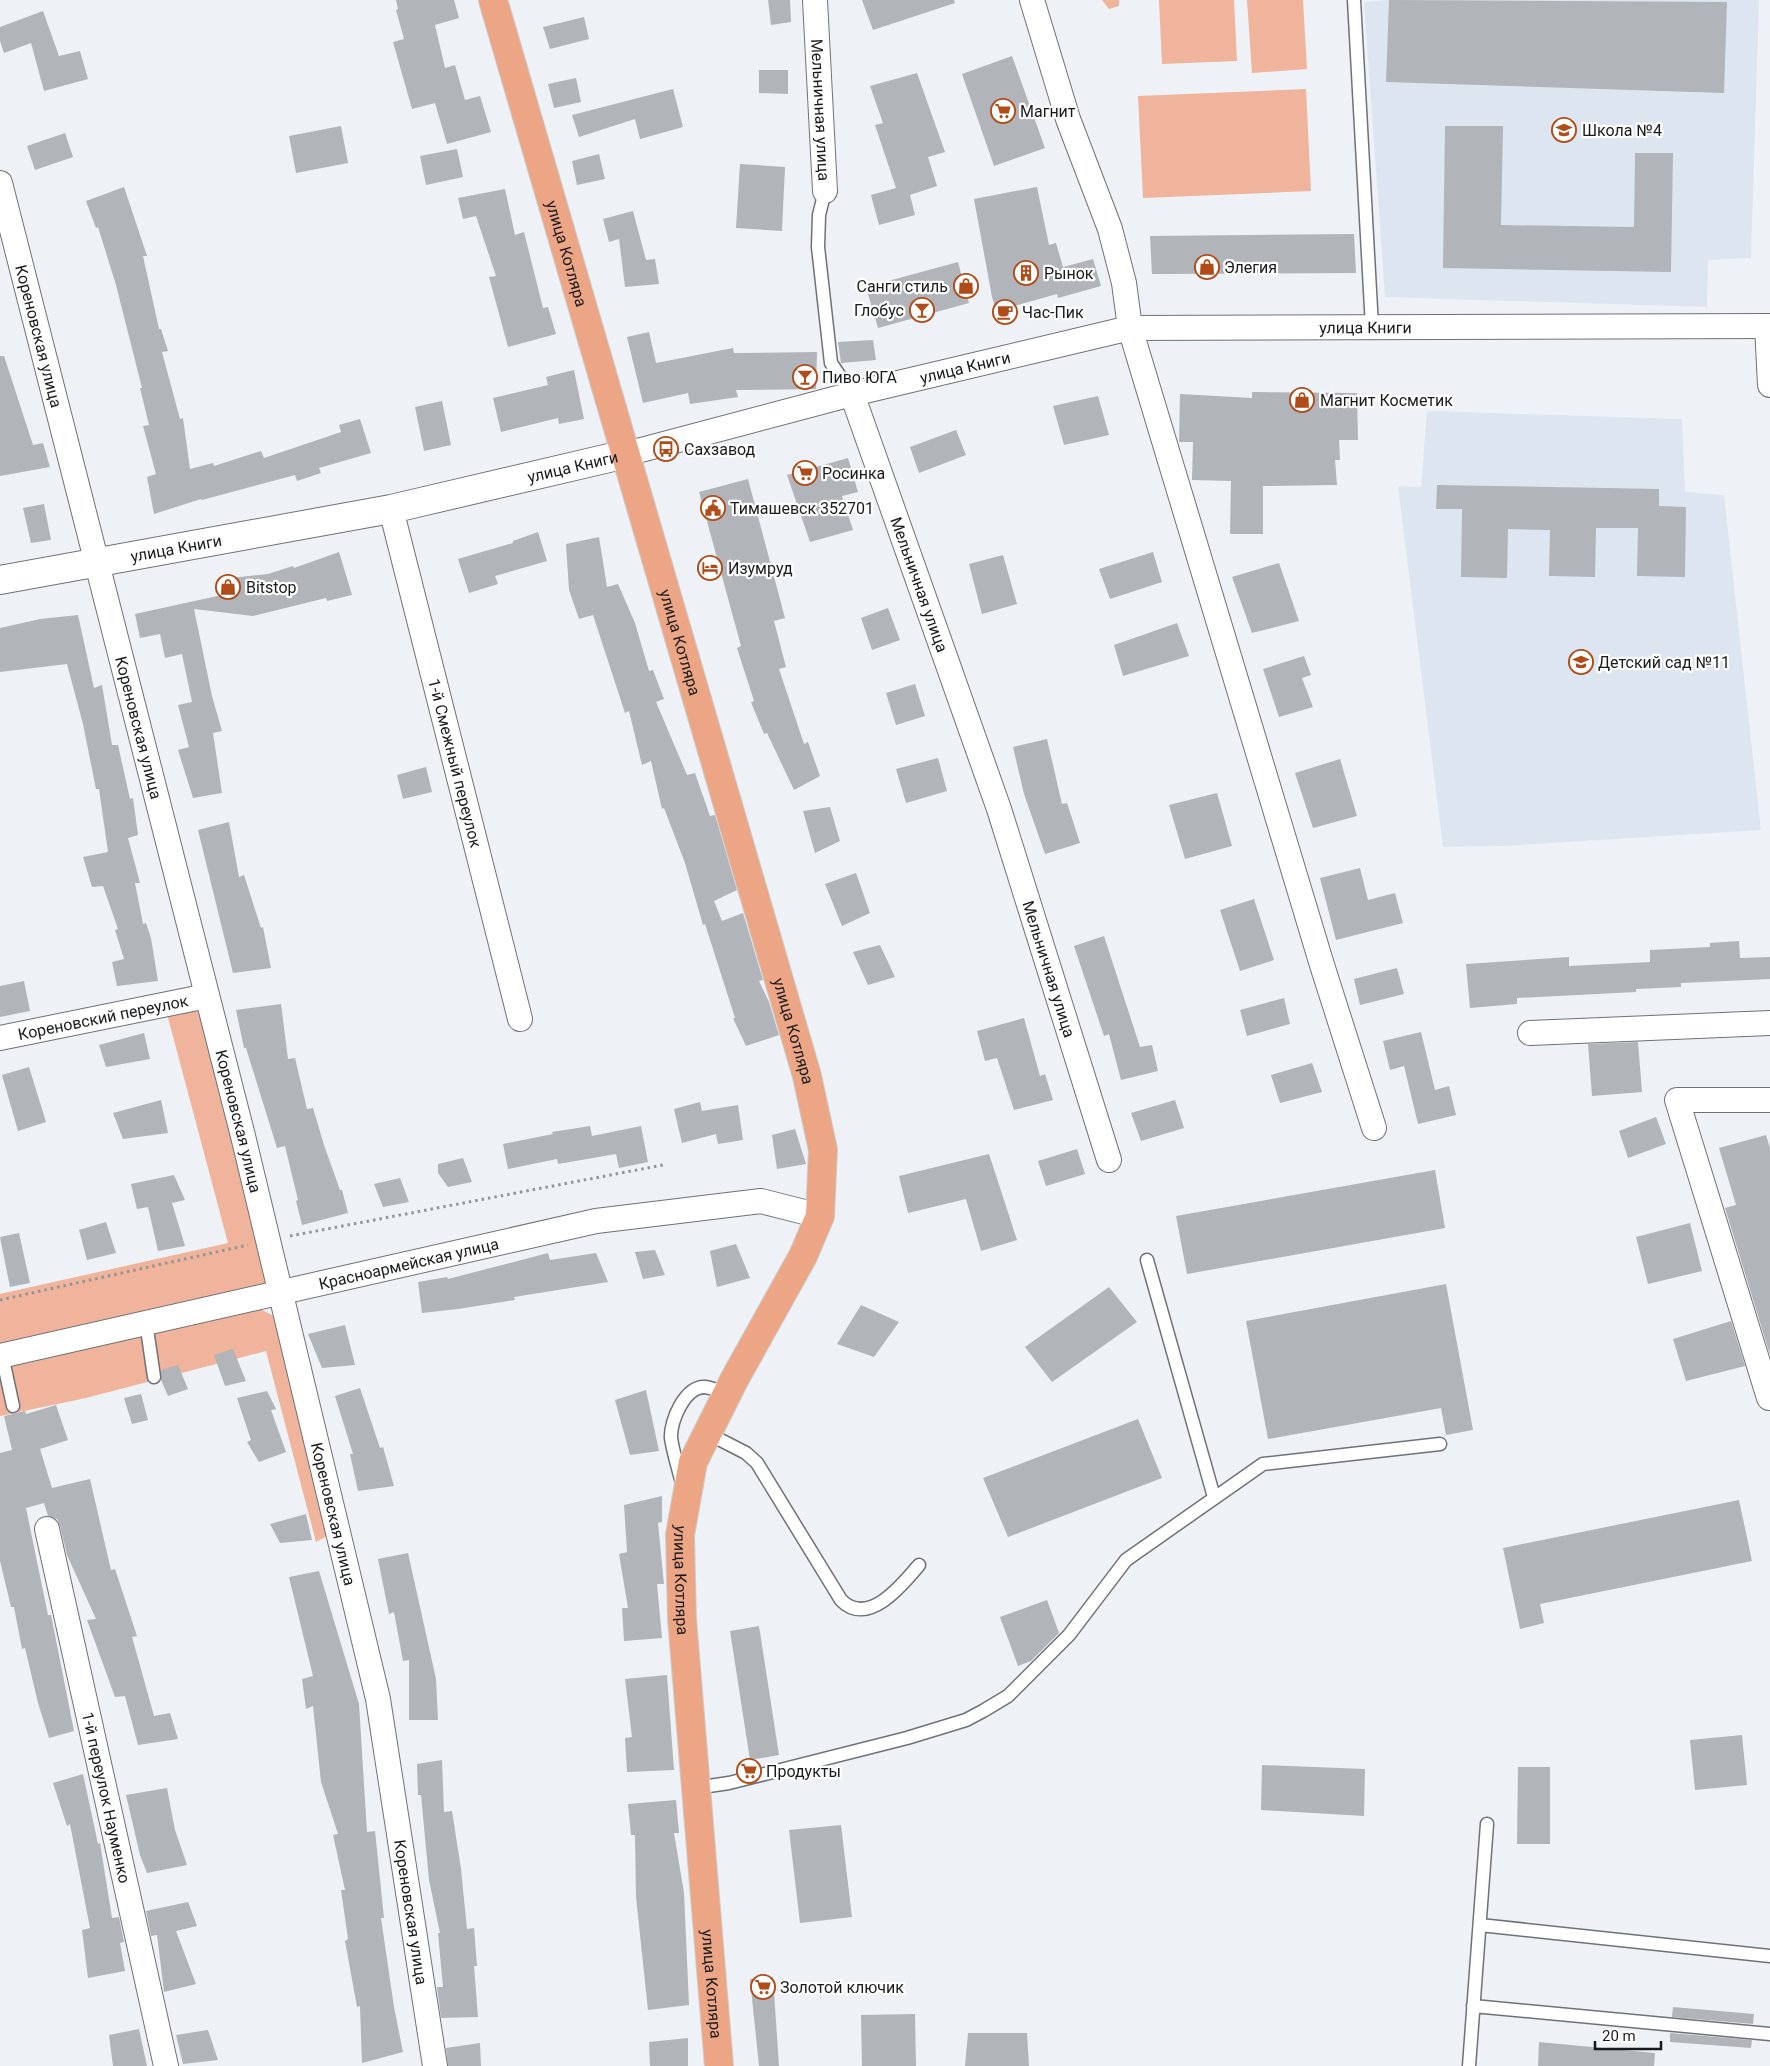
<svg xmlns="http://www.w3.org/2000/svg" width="1770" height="2066" font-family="Roboto,sans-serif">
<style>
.built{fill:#dde6f0}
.green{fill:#f0b39b}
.building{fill:#b1b4b8}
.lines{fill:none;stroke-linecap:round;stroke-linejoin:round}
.service-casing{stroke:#6e7275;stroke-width:15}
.minor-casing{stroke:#6e7275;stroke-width:26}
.tertiary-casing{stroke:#6e7275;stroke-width:30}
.primary-casing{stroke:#cccdcd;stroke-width:30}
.path{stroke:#929497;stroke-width:3;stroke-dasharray:2.5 4;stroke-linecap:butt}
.service{stroke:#fff;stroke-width:12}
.minor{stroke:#fff;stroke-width:24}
.tertiary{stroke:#fff;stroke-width:28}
.primary{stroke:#eca585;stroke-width:28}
.labels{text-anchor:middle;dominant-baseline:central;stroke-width:4.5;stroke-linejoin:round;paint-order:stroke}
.street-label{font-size:16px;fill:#191a1b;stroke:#fff}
.poi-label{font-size:16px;fill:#191a1b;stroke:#fff;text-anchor:start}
</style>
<rect width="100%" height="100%" fill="#eef2f6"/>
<path class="built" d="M1390,0h369l-8,258 -43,2 -1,47 -322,-10 -21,-295z
M1427,411l255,8 3,73 39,3 37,335 -255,16 -63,1 -45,-361 23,1z"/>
<path class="green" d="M1102,0h17v6l-10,3z
M1159,0h75l3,61 -75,3z
M1247,0h56l4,69 -55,4z
M1306,89l5,102 -168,7 -5,-102z
M195,1009l6,6 68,260 -5,11 -264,63v-55l228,-51 -61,-229z
M260,1309l16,8 53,218 -13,7 -50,-191 -180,47 -86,18v-49z"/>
<path class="building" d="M396,0h58l5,18 -24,7 10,43 10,-3 10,35 15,-4 11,36 -44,12 -12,-41 -23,6 -19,-67 11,-3 -8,-29 2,-1z
M768,0h22l1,22 -20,3z
M862,0h92l1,3 -82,27z
M1389,0l338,2 -3,91 -338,-11z
M43,11l16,45 21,-5 8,28 -44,12 -13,-48 -27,10 -4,-12v-14z
M584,17l5,22 -39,10 -7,-22z
M1012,56l33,92 -51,18 -32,-92z
M759,70h29v24l-29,-1z
M917,73l28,79 -17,5 9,29 -27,9 5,20 -36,10 -8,-30 25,-7 -21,-63 8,-2 -13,-37z
M576,78l5,24 -27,6 -6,-24z
M673,89l10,38 -43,12 -5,-20 -56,18 -7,-22z
M341,126l7,37 -52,10 -7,-37z
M1445,126h58l-2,99 133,2 1,-74h38l-2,119 -228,-4z
M65,133l8,24 -38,13 -8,-24z
M457,149l6,28 -37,8 -6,-29z
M599,154l6,25 -28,6 -5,-24z
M740,164l45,3 -3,64 -46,-3z
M124,187l23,69h-4l16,73h2l7,22 -6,1 18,67 3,-1 7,51 23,-6 1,3 47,-15 3,7 77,-26 -2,-7 21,-6 11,34 -52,15 2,5 -24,8 -2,-6 -93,25 -1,-1 -47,15 -7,-37 9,-3 -13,-48 6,-1 -9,-37h2l-26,-103 -18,-58 -2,1 -10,-27z
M1037,187l12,58 7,-2 7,24 30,-8 8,27 -43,12 -1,-4 -43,12 2,8 -17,5 -7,-22 -18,-98z
M505,189l10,46 9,-3 19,76 5,-1 8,27 -48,13 -19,-70 7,-1 -20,-60 -13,3 -5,-21z
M633,211l13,49 9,-1 4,25 -34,3 -6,-48 -10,3 -6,-23z
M1354,234l2,39 -204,1 -2,-38z
M958,262l11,41 -91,25 -12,-41z
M649,332l7,31 77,-15 1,5 83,-1 -1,37 -80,1 2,7 -48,7 -2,-11 -45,10 -16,-66z
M873,340l3,20 -35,3 -3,-21z
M0,356h4l29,89 10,-2 7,24 -50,9z
M574,370l10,49 -25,5 -1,-6 -57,14 -8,-34 55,-13 -2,-8z
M1252,392l105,1 1,47h-19l1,20h-5l2,25 -74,1v48h-33l1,-53 -39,-1 1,-38h-14l1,-48 72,4z
M1098,396l11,39 -45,10 -11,-39z
M442,401l9,44 -27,6 -9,-44z
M956,430l10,25 -47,18 -9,-26z
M848,458l10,34 -16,4 11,34 -43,12 -23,-67z
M748,479l37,139 -11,3 12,46 -7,2 25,75 4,-2 12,34 -26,14 -27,-57 -3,1 -13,-32 3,-1 -17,-53 4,-2 -42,-154z
M1437,485l222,4v17l27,1 -1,70 -48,-1 1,-48h-42l-1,49 -46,-1 1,-46 -42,-1 -1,49 -46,-1 1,-68h-26z
M44,504l7,36 -20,3 -8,-35z
M538,532l9,29 -52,15 3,8 -29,9 -11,-34 55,-16v-2z
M599,537l8,50 11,-3 17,39 14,48 4,-1 11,29 -8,3 31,73 8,-2 15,43 5,-1 22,75 -23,11 8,20 21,-8 20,67 -4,1 10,21 10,33 -33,11 -13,-28h2l-30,-94 -2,1 -18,-62 -21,-55 -2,1 -11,-48 -9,4 -13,-54 -4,2 -32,-98 -14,4 -10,-29 -3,-46z
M339,552l13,43 -25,6 -1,-3 -73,18 -59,-7 18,87 10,35 -9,2 9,60 -29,5 -15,-48 11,-3 -11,-42 14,-3 -10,-48 -17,4 -5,-24 -20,4 -5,-24 87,-19 -2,-16 48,-5 25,-8 1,2z
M1153,552l9,30 -52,17 -11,-30z
M1003,555l14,49 -35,10 -13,-50z
M1279,563l20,58 -47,12 -20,-56z
M888,608l12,32 -28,10 -11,-32z
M78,615l16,73 8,-3 10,60h6l12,54 3,-1 5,37 -10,3 12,45h-5l8,41 3,-1 5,15 7,43 -41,5 -5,-24 12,-3 -9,-29 3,-1 -15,-43 -11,1 -9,-30 25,-5 -9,-63h-3l-13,-65 -16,-60 -67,8v-44l40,-9z
M1177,623l12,33 -66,20 -9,-31z
M1304,656l7,19 -9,3 11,29 -34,10 -16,-48z
M915,684l10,32 -29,9 -10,-32z
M1047,739l15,65 5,-1 13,40 -35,11 -21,-60 -11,-47z
M938,758l9,33 -41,12 -10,-34z
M1340,759l17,57 -44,12 -18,-55z
M426,767l6,25 -29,7 -6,-24z
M1217,793l15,53 -47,13 -16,-54z
M830,807l10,34 -25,12 -12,-42z
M229,822l10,55 5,-2 17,53 2,-1 8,41 -38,5 -35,-143z
M1360,868l8,32 27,-7 8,30 -67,17 -16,-62z
M856,873l14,40 -28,13 -17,-42z
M1254,899l20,61 -34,11 -20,-61z
M1104,936l36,111 12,-2 6,26 -37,9 -12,-46 -5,2 -30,-90z
M1739,941l1,17 30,-1v22l-89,4v4l-45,2v3l-119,6v6l-47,4 -4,-44 103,-7v9l81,-4v-12l60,-3v-4z
M880,945l15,32 -27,8 -15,-33z
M1397,968l7,26 -44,11 -6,-26z
M24,981l6,30 -30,6v-31z
M1284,998l6,26 -43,12 -7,-26z
M281,1004l7,55 7,-1 12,51 6,-1 11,37 16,45h2l6,23 -46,12 -6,-24 2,-1 -13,-54 -8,2 -31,-100h-2l-8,-38z
M1024,1018l16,58 5,-2 8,26 -39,10 -17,-52 -12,3 -8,-30z
M1421,1032l14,58 14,-4 7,29 -38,9 -14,-58 -14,4 -7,-29z
M144,1033l6,26 -44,8 -7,-22z
M1638,1042l4,50 -50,4 -4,-52z
M1312,1063l10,29 -42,11 -9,-28z
M29,1067l17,55 -28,9 -16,-56z
M161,1100l7,33 -45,6 -10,-26z
M1175,1100l9,28 -43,13 -10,-28z
M700,1102l2,9 36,-6 5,35 -25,4 -2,-10 -34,9 -8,-34z
M1656,1117l10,27 -38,14 -9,-27z
M590,1126l2,10 49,-10 7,36 -29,6 -3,-14 -58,10 -1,-5 -49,10 -5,-25 50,-10 -1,-2z
M795,1129l11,35 -29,5 -5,-34z
M1766,1135l4,13v207l-45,-147 11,-3 -17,-57z
M1077,1149l8,25 -39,12 -8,-25z
M989,1154l28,86 -36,11 -15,-52 -58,14 -9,-37z
M463,1158l9,24 -24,5 -10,-14v-9z
M1435,1170l10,58 -258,46 -11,-58z
M174,1175l11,25 -13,3 13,43 -27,5 -10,-44 -11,2 -6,-25z
M400,1178l9,24 -26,5 -9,-23z
M106,1222l10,31 -29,7 -8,-30z
M1690,1223l12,48 -54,13 -12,-47z
M19,1233l11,50 -20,4 -10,-50z
M736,1244l14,34 -33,9 -7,-36z
M655,1250l10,25 -22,4 -8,-27z
M548,1253l2,7 46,-7 12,29 -94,15 1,3 -57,9 -36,4 -4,-31 29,-5 1,2z
M1446,1284l27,146 -27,5 -5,-27 -173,31 -22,-118z
M1109,1287l28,35 -85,60 -27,-35z
M861,1305l38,17 -25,35 -37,-13z
M1731,1321l14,45 -59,15 -13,-42z
M345,1325l10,40 -33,3 -14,-34z
M233,1349l13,32 -21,5 -11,-31z
M178,1365l10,24 -20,7 -7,-16v-10z
M360,1388l20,60 3,-1 11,39 -36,5 -8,-37h3l-18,-58z
M646,1390l13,61 -29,4 -15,-55z
M267,1391l9,18 -5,1 15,42 -27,10 -12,-20 4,-2 -14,-42z
M141,1394l7,26 -16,4 -8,-26z
M56,1405l12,35 -28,9 12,39 38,-9 21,91 4,-1 22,67 -5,1 22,79 16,-3 8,26 -40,6 -13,-49 -10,1 -28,-77 9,-1 -29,-64 -7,-29 -3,-7 -9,-3 -4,-13 -18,5 22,107h3l4,20 19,96 -25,7 -11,-35 -13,-55 -3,1 -8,-42h-3l-11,-46v-108l12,-3 -8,-34 21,-5 1,3z
M1138,1419l24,59 -154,59 -25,-59z
M662,1496v26l-4,1 6,61h-7l5,54 -38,3 -2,-33h6l-9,-54 8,-2 -3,-47z
M1739,1500l13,61 -212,43 4,19 -24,6 -17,-81z
M306,1514l6,26 -32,3 -10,-19z
M408,1553l28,126 2,41h-29v-60l-6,1 -9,-49 -5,2 -11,-55z
M319,1571l40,133 8,128 8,-1 9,87h-3l13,89 9,45 -41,11 -2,-57 -3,1 -12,-66 3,-2 -7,-49h4l-12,-55 5,-1 -17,-52 -8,-76 -7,3 -4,-30 11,-3 -24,-99z
M1047,1600l12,33 -28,28 -13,5 -18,-49z
M759,1626l20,129 -29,5 -20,-129z
M667,1675l7,95 -47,2 -2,-34 7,-1 -7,-58z
M1742,1735l5,50 -52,5 -5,-50z
M442,1760l2,52 8,-1 9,58 6,60 7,-1 3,38h-3l4,51 -37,1 -4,-31h6l-5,-54h2l-11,-53 -8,-85h-3l-1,-31z
M1262,1765l103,4 -1,47 -103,-6z
M1518,1767h32v77h-33z
M83,1774l15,70 2,-1 12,75 7,-1 5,25 -4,1 5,28 -37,7 -6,-48 8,-2 -20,-104 -3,2 -14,-43z
M167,1788l8,42 12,35 -40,8 -7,-18 -14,-60z
M676,1800l3,33h-5l10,60 5,112 -41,5 -12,-113 -1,-62h-4l-3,-31z
M841,1825l11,92 -52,6 -11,-93z
M188,1902l9,24 -21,5 20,53 -32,8 -7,-57 -6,1 -5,-25z
M773,1977l6,89h-20l-9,-87z
M1673,2007l81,7 -1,10 -81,-7z
M915,2014l1,52h-54l-1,-51z
M139,2029l8,37h-34l-4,-31z
M208,2030l10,30 -35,4 -7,-29z
M968,2033h59l2,33h-64z
M1670,2033l82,7 -1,8 -81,-6z
M688,2038v28h-38l-1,-24z
M1539,2042l116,11 -1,13h-116z
M480,2043l1,23h-33l-2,-18z"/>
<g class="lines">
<defs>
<path id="service" d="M1354,0l18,327
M825,191l-6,24 -1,32 13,116 21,31
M1147,1260l67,237
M146,1322l8,55
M2,1355l11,51
M707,1433l39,20 11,10 84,137c27,28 62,-16 78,-35
M682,1483c-4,-15 -9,-31 -11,-45 -1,-17 14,-52 34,-51 7,1 15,4 22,6
M695,1788l34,-5 178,-45 59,-18 17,-9 25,-15 61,-61 57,-75 137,-96 177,-20
M1480,1925l290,31
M1473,2006l297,28
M1469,2066l18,-242"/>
<g id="minor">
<path id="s1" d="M815,0l10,191"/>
<path d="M1032,0l36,119 42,110 14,54 6,45 192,637 52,163"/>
<path id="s2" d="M0,183l243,953 135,563 57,367"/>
<path d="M1767,326l3,59"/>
<path id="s3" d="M852,394l147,415 110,351"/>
<path id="s4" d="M626,454l226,-60 278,-66 640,-2"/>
<path id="s5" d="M391,509l129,510"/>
<path d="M1530,1033l240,-10"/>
<path id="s6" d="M0,1038l207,-42"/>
<path id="s7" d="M0,1356l596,-135 165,-20 59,15"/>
<path d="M1769,1398l-92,-298h93"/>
<path id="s8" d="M47,1529l119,537"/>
</g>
<g id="tertiary">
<path id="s9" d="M0,580l391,-71 235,-55"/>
</g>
<g id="primary">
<path id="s10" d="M493,0l314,1076 16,74 -3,66 -17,40 -69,124 -41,82 -13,73 2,84 37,447"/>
</g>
</defs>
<use href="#service" class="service-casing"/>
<use href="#minor" class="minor-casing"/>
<use href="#tertiary" class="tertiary-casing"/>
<use href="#primary" class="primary-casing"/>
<path class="path" d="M290,1236l373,-71
M0,1300l248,-55"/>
<use href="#service" class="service"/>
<use href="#minor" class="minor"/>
<use href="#tertiary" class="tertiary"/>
<use href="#primary" class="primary"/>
</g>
<defs>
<symbol id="supermarket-ring" viewBox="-11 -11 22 22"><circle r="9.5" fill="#fff" stroke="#b04b1a" stroke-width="1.5"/><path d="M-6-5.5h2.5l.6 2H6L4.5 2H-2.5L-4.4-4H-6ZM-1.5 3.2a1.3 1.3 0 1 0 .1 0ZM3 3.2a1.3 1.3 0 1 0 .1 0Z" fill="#b04b1a"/></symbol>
<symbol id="school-ring" viewBox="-11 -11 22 22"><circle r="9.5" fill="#fff" stroke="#b04b1a" stroke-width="1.5"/><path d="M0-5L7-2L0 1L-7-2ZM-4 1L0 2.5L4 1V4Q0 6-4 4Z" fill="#b04b1a"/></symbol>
<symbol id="shop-ring" viewBox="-11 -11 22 22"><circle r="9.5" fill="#fff" stroke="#b04b1a" stroke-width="1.5"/><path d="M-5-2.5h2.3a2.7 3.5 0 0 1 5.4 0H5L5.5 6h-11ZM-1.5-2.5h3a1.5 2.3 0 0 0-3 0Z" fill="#b04b1a"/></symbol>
<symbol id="building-ring" viewBox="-11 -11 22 22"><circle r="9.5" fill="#fff" stroke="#b04b1a" stroke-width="1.5"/><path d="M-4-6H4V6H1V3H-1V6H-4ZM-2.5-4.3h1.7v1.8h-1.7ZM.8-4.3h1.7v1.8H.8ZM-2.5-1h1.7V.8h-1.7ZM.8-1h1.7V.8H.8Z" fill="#b04b1a"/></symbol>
<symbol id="bar-ring" viewBox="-11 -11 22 22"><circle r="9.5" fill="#fff" stroke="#b04b1a" stroke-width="1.5"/><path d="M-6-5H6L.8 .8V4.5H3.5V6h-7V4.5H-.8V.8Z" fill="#b04b1a"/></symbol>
<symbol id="cafe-ring" viewBox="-11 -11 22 22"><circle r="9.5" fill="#fff" stroke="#b04b1a" stroke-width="1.5"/><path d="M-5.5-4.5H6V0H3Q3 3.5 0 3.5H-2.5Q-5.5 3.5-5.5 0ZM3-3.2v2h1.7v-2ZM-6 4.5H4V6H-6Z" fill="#b04b1a"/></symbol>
<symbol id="bus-ring" viewBox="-11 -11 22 22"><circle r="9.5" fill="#fff" stroke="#b04b1a" stroke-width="1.5"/><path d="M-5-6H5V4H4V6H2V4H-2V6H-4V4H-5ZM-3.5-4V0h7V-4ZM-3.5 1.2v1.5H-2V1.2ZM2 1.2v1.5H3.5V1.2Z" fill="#b04b1a"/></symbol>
<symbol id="civic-ring" viewBox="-11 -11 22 22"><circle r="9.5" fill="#fff" stroke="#b04b1a" stroke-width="1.5"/><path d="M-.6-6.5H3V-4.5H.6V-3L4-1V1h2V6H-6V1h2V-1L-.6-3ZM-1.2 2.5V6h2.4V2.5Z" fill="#b04b1a"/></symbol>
<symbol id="hotel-ring" viewBox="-11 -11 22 22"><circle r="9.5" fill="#fff" stroke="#b04b1a" stroke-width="1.5"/><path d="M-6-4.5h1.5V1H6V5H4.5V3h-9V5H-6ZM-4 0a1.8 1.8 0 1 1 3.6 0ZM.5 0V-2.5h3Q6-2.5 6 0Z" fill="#b04b1a"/></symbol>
</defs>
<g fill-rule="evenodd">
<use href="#supermarket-ring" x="989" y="97" width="28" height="28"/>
<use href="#school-ring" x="1550" y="116" width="28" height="28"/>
<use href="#shop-ring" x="1193" y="253" width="28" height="28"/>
<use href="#building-ring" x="1012" y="259" width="28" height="28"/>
<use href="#shop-ring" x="952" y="272" width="28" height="28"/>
<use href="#bar-ring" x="908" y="296" width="28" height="28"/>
<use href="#cafe-ring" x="991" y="298" width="28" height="28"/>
<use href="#bar-ring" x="791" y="363" width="28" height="28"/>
<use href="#shop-ring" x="1288" y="386" width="28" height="28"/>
<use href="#bus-ring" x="652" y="435" width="28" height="28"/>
<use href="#supermarket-ring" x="791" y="459" width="28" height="28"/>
<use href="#civic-ring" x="699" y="494" width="28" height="28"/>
<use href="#hotel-ring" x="696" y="554" width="28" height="28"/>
<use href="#shop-ring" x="214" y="573" width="28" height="28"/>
<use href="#school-ring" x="1567" y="648" width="28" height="28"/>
<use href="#supermarket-ring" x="735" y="1757" width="28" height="28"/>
<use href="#supermarket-ring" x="749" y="1973" width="28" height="28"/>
</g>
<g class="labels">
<g class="street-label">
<text stroke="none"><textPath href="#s1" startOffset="110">Мельничная улица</textPath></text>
<text stroke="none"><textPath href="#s10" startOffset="264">улица Котляра</textPath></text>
<text stroke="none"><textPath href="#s4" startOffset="755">улица Книги</textPath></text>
<text stroke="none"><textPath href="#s2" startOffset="158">Кореновская улица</textPath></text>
<text stroke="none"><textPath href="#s4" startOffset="350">улица Книги</textPath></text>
<text stroke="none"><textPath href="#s9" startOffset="584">улица Книги</textPath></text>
<text stroke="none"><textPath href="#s9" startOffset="179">улица Книги</textPath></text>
<text stroke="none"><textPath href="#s3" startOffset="202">Мельничная улица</textPath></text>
<text stroke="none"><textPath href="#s10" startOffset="669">улица Котляра</textPath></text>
<text stroke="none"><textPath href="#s2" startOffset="562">Кореновская улица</textPath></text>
<text stroke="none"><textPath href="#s5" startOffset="262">1-й Смежный переулок</textPath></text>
<text stroke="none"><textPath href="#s3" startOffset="608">Мельничная улица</textPath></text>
<text stroke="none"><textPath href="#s6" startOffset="105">Кореновский переулок</textPath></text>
<text stroke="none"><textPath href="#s10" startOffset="1074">улица Котляра</textPath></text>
<text stroke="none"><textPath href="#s2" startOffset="968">Кореновская улица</textPath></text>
<text stroke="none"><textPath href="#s7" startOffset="419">Красноармейская улица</textPath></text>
<text stroke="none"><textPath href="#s2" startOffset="1372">Кореновская улица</textPath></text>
<text stroke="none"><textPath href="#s10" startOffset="1659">улица Котляра</textPath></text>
<text stroke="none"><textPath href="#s8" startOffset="275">1-й переулок Науменко</textPath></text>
<text stroke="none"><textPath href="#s2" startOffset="1778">Кореновская улица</textPath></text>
<text stroke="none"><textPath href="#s10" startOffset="2064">улица Котляра</textPath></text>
</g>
<g class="poi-label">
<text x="1020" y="111">Магнит</text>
<text x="1582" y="130">Школа №4</text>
<text x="1224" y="267">Элегия</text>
<text x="1044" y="273">Рынок</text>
<text x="948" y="286" text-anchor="end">Санги стиль</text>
<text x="904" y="310" text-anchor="end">Глобус</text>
<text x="1022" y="312">Час-Пик</text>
<text x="822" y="377">Пиво ЮГА</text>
<text x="1320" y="400">Магнит Косметик</text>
<text x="684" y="449">Сахзавод</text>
<text x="822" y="473">Росинка</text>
<text x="730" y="508">Тимашевск 352701</text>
<text x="728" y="568">Изумруд</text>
<text x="246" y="587">Bitstop</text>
<text x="1598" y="662">Детский сад №11</text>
<text x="766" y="1771">Продукты</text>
<text x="780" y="1987">Золотой ключик</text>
</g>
</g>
<path d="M1595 2041v8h66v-8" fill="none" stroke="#191a1b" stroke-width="2.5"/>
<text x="1602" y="2041" font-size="15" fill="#191a1b" stroke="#ffffff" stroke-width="4" paint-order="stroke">20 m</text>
</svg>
